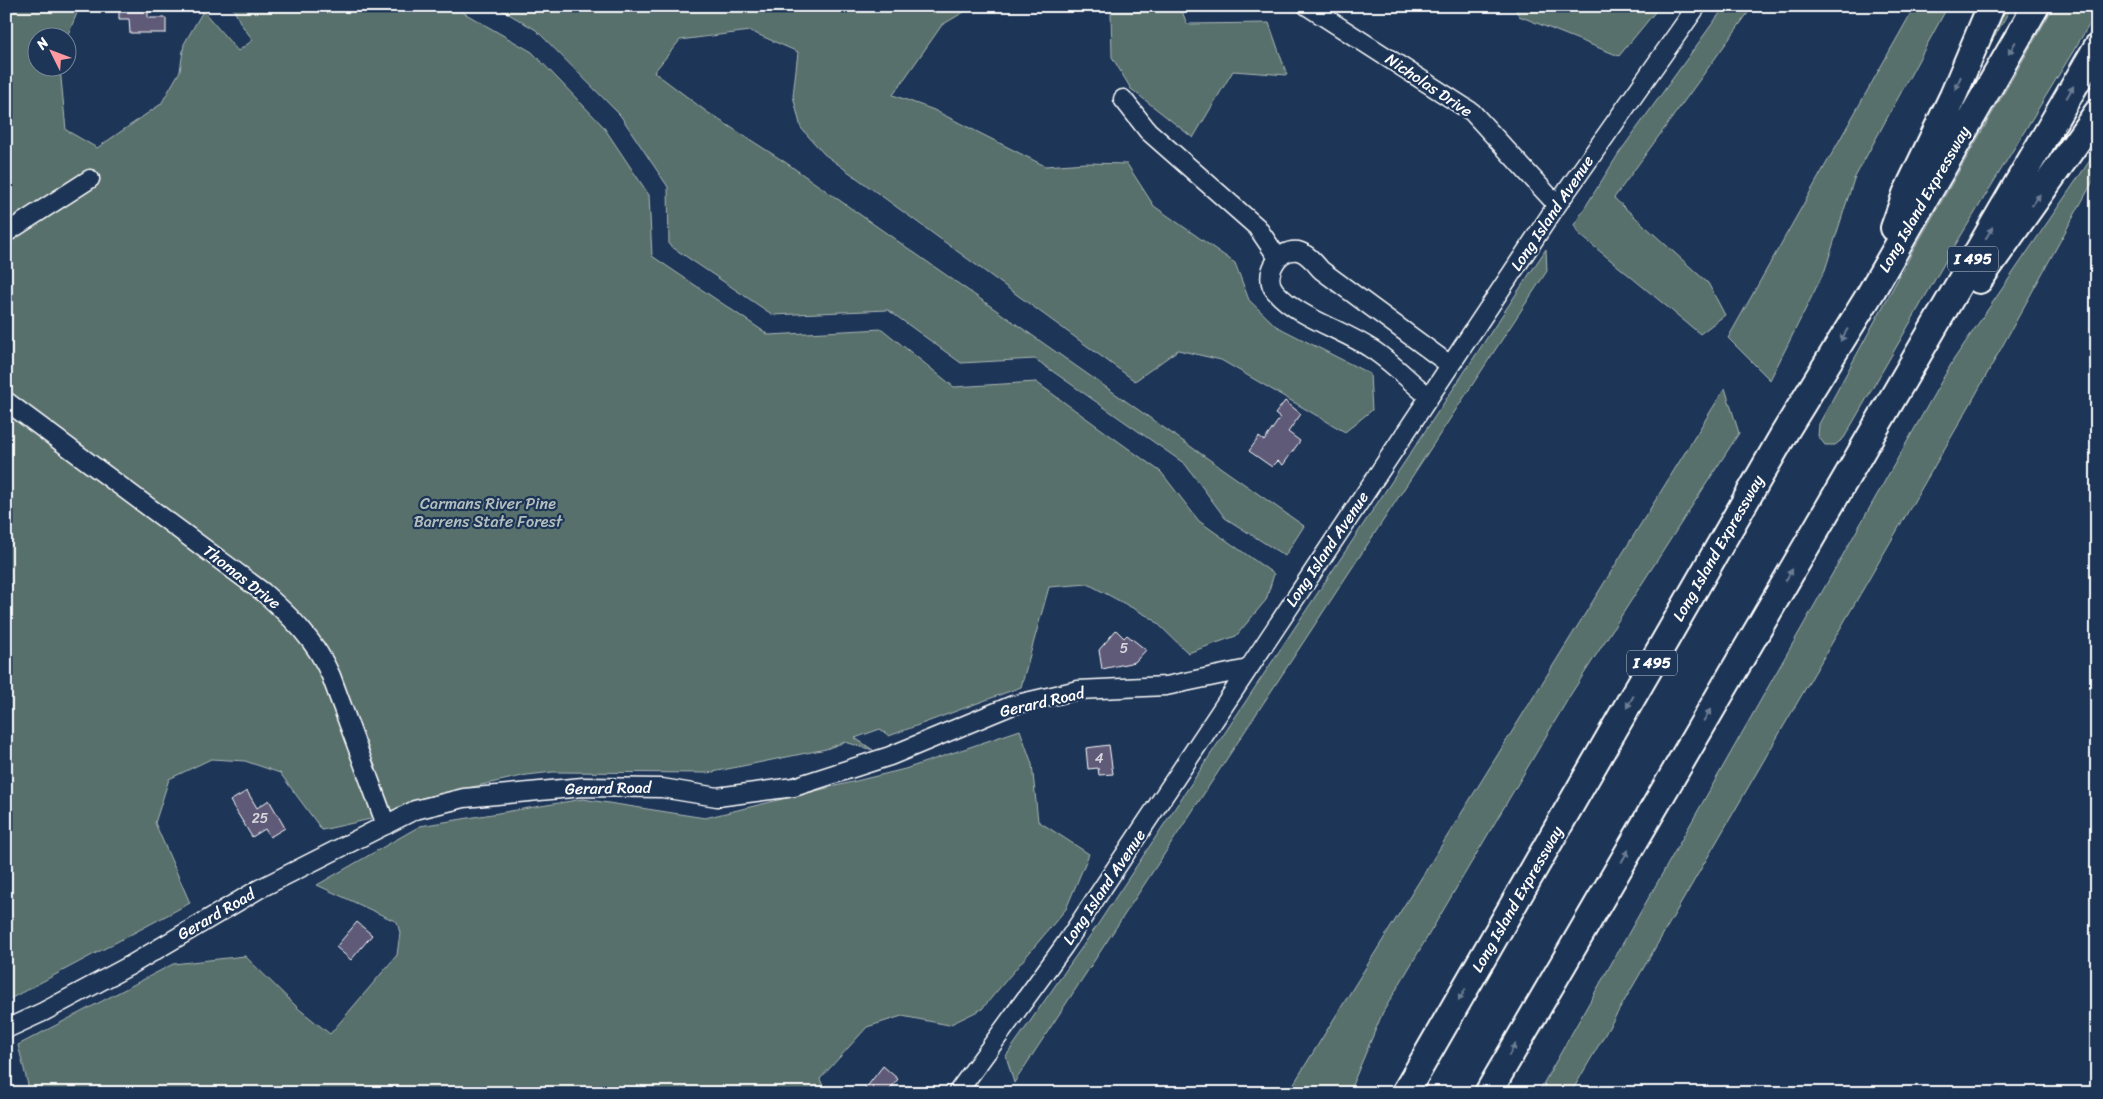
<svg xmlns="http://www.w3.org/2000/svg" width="2103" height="1099" font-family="Sriracha,sans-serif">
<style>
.green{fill:#58706c;stroke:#acb8b6}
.building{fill:#5e5a78;stroke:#fff}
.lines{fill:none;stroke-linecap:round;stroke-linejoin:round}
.minor-casing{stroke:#fff;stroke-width:21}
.highway-casing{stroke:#fff;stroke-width:30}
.minor{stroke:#1d3557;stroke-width:18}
.highway{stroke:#1d3557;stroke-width:26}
.oneway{fill:#6c7c92}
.labels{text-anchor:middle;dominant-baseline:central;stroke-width:4.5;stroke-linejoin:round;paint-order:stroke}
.number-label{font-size:14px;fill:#d7d6dd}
.shield{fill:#1d3557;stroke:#bbc2cd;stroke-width:1}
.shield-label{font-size:15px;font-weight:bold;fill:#fff}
.street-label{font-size:16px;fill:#fff;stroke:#1d3557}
.park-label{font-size:16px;fill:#b4bfbd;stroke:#1d3557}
</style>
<rect width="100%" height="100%" fill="#1d3557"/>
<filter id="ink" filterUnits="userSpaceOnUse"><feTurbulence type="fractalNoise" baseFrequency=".02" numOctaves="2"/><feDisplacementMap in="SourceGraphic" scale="10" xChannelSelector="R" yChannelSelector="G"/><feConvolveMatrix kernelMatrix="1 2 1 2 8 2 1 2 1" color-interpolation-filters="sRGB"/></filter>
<g filter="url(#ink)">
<path class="green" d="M6,6h76l-5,7 -10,24 -29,1v30h22l6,62 31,18 64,-44 19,-33 4,-27 19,-33 35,40 15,-11 -12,-16 -9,-18h220l80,46 71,74 46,69 3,61 117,79 113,-6 72,58 82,-5 125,90 38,49 75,53 -8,26 -30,36 -48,17 -35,-34 -65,-35 -39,3 -28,100 -132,49 -9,-7 -25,9 18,12 -28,-8 -19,7 -118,24 -155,-1 -26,3 -105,23 -47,20 -53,12 -42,-57 -35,-12 -34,-2 -42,20 -14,44 35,80 -184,98z
M495,6h479l-32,19 -49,70 41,15 111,56 40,-3 42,1 27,42 81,57 14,37 27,26 94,48 2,36 -27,22 -124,-72 -43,-10 -43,31 -311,-227 -23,-26 -8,-32 5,-44 -48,-21 -70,9 -26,32 53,40 78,50 519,364 -19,30 -60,-38 -40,-54 -150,-105 -74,4 -73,-53 -115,5 -104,-70 -1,-58 -48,-72 -84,-85z
M1114,6h66l7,18 82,-1 18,52 -54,-4 -40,67 -62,-49 -19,-32 -1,-44z
M1514,6h146l-41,50 -100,-40z
M1725,6h28l-139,192 94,85 17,32 -25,19 -121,-100 -5,-9 45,-72z
M1915,6h33l-94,173 -29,91 -55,110 -42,-42z
M2001,6h11l-21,37 -5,-3z
M2054,6h43v6l-152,250 -101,176 -9,7h-10l-7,-9 1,-12 94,-173z
M2097,150v24l-126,229 -400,690h-33l416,-734z
M1546,249l1,22 -533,812 -8,-27 90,-129z
M1725,388l14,45 -168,261 -188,318 -30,71 -6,10h-59z
M1020,730l12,34 6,57 51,33 -23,55 -84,100 -33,16 -47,-9 -35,11 -47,52 6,14h-796l-12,-48 155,-81 72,-8 54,53 31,25 67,-79 3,-22 -3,-11 -80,-37 103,-59 163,-27 122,19 200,-49z"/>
<path class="building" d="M119,6h29v12h18v15h-36l-1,-14h-10z
M1285,401l16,13 -13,18 12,9 -17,24 -5,-4 -6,6 -23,-16 10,-14 5,4 16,-23 -5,-4z
M1116,630l8,8 3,-3 19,15 -11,12 -33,7 -3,-19z
M1109,745l4,29 -14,1 -1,-7 -10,1 -2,-21z
M247,791l10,17 12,-8 16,28 -15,9 -5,-8 -13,8 -22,-36z
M357,922l15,13 -21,25 -15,-13z
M883,1066l15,13 -11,14h-25z"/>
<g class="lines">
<defs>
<path id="minor" d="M1307,6l165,106 85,93
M1123,99l25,32 109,96 21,31
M6,233l84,-54
M1428,396c-19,-15 -37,-35 -58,-48 -29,-19 -73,-31 -95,-57 -13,-15 3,-43 23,-40 9,2 17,12 23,19l129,95
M6,401l257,191c28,25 53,49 68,84l55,149
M6,1029l37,-17 86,-46 130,-77 156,-79 49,-12 119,-11 79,1 55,9 77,-10 96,-31 123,-51 65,-15 88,-4 82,-17
M957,1093l107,-147 493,-741 140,-199"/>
<path id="highway" d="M1894,228l12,-34 47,-98 38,-90
M1979,280l118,-167
M1405,1093l380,-661 85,-138 166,-288
M1488,1093l609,-1046"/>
</defs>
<use href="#minor" class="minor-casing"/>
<use href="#highway" class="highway-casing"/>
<use href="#minor" class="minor"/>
<use href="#highway" class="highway"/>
</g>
<defs><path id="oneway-solid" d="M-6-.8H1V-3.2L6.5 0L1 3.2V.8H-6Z" transform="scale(1.25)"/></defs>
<g class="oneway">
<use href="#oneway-solid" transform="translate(2012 48) rotate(120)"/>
<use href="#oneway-solid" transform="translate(1958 83) rotate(113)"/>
<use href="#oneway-solid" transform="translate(2070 92) rotate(-60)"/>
<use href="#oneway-solid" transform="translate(2036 200) rotate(-55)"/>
<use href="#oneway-solid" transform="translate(1989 233) rotate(-60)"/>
<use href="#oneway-solid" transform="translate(1844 335) rotate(121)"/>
<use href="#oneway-solid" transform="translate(1789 575) rotate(-60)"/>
<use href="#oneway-solid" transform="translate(1630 702) rotate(120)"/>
<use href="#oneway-solid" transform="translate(1707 715) rotate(-60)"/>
<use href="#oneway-solid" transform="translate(1625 856) rotate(-60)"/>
<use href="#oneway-solid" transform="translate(1462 995) rotate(120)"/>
<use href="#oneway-solid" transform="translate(1512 1050) rotate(-60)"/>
</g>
</g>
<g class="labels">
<g class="number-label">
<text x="1124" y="648">5</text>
<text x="1099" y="758">4</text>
<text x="260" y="818">25</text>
</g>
<g class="shield">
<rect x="1948" y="246.5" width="50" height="25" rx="4"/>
<rect x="1627" y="650.5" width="50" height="25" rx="4"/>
</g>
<g class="shield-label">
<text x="1973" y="259">I 495</text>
<text x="1652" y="663">I 495</text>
</g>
<g class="street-label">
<text transform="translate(1429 85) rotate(34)">Nicholas Drive</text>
<text transform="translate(1924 199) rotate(-60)">Long Island Expressway</text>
<text transform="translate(1552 213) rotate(-56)">Long Island Avenue</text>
<text transform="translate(1718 548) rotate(-60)">Long Island Expressway</text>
<text transform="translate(1327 549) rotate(-56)">Long Island Avenue</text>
<text transform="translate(242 577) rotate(38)">Thomas Drive</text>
<text transform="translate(1042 702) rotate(-13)">Gerard Road</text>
<text transform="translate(608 788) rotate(-1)">Gerard Road</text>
<text transform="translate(1104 887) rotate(-56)">Long Island Avenue</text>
<text transform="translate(1517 899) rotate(-60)">Long Island Expressway</text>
<text transform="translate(216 914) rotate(-30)">Gerard Road</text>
</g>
<g class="park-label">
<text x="488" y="503">Carmans River Pine<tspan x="488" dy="18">Barrens State Forest</tspan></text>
</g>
</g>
<rect width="2103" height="1099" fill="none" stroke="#1d3557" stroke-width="25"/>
<rect x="12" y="12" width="2078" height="1074" fill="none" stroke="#fff" stroke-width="2" filter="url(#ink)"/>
<g transform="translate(52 52) rotate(312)"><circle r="24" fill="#1d3557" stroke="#77869a"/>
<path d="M0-4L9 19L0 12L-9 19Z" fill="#ff9aa2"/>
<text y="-8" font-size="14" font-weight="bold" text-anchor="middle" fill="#ffffff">N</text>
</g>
</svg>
